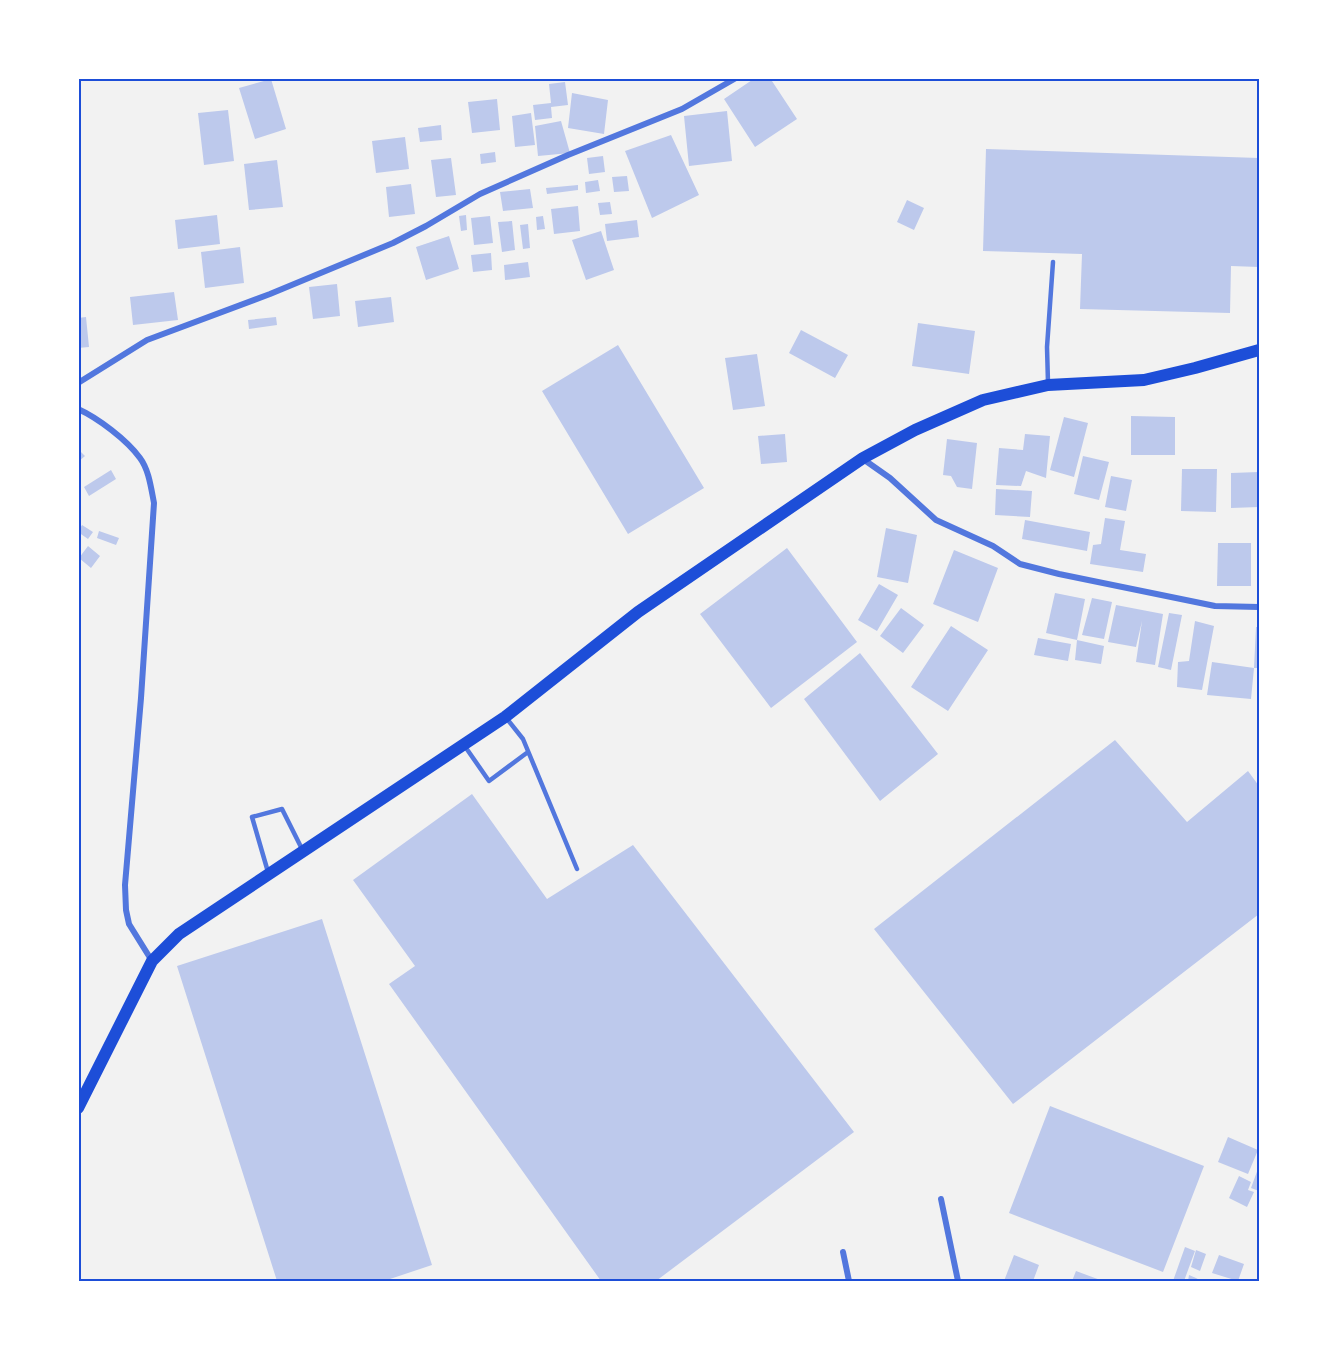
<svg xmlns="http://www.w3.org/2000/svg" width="1337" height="1359" font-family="Rubik,sans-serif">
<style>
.building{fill:#bdc9ec}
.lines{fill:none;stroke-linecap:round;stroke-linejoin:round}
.service{stroke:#5277de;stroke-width:4.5}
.minor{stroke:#5277de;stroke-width:6}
.secondary{stroke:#1d4ed8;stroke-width:12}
.neatline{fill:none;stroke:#1d4ed8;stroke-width:2}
</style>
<rect width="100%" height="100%" fill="#f2f2f2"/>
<path class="building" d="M755,78h15l27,41 -42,28 -31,-48z
M271,79l15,50 -31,10 -16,-51z
M565,82l3,23 -17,2 1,11 -17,2 -2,-15 18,-2 -2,-19z
M572,93l36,7 -4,34 -36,-6z
M497,99l3,31 -28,3 -4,-31z
M228,110l6,51 -30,4 -6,-52z
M727,111l5,50 -43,5 -5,-50z
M531,113l4,32 -20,2 -3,-31z
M561,121l9,32 -32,3 -3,-30z
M441,125l1,15 -22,2 -2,-14z
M671,135l28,60 -47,23 -27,-67z
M405,137l4,32 -33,4 -4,-32z
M986,149l273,9v109l-28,-1 -1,47 -150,-4 2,-55 -99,-3z
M495,152l1,10 -15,2 -1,-10z
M603,156l2,16 -16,2 -2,-16z
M451,158l5,37 -20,2 -5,-37z
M277,160l6,47 -34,3 -5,-46z
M627,176l2,15 -15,1 -2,-15z
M598,180l2,11 -14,2 -1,-11z
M411,184l4,30 -26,3 -3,-30z
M578,185v5l-31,4 -1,-6z
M530,189l3,19 -30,3 -3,-19z
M907,200l17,8 -10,22 -17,-8z
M610,202l2,12 -12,1 -2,-12z
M578,206l2,25 -26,3 -3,-25z
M217,215l3,29 -42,5 -3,-29z
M466,215l1,15 -6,1 -2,-15z
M490,216l3,27 -19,2 -3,-27z
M543,216l2,13 -8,1 -1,-13z
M637,220l2,17 -32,4 -2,-17z
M512,221l3,29 -13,2 -4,-30z
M528,224l2,24 -7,1 -3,-24z
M601,231l13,39 -28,10 -14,-40z
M449,236l10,33 -33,11 -10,-33z
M240,247l4,36 -39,5 -4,-36z
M491,253l1,17 -19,2 -2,-17z
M528,262l2,15 -25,3 -1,-15z
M337,284l3,32 -27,3 -4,-32z
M174,292l4,28 -45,5 -3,-28z
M391,297l3,25 -36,5 -3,-26z
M86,317l3,30 -11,1v-30z
M276,317l1,8 -28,4 -1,-9z
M918,323l57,8 -6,43 -57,-8z
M801,330l47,25 -13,23 -46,-25z
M618,345l86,143 -76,46 -86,-143z
M757,354l8,52 -32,4 -8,-52z
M1131,416l44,1v38h-44z
M1064,417l24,6 -14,54 -24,-7z
M785,434l2,28 -26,2 -3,-28z
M1025,434l25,2 -4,42 -20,-7 -5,15 -25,-1 3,-37 24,2z
M947,439l30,4 -5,46 -15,-2 -6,-11 -8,-1z
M78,449l7,7 -7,6z
M1083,456l26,6 -10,38 -25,-6z
M1182,469h35l-1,43 -35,-1z
M111,470l5,9 -27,17 -5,-9z
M1259,472v35l-28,1v-35z
M1111,476l21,4 -6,31 -21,-4z
M996,489l36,2 -2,26 -35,-2z
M1105,518l20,3 -5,29 26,4 -3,18 -53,-8 3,-19 8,-1z
M1025,520l65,12 -3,19 -65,-12z
M82,525l11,7 -5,7 -10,-7z
M886,528l31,7 -9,48 -31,-6z
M99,531l20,7 -3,7 -19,-7z
M1218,543h33v43h-34z
M88,546l12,10 -9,12 -12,-10z
M787,548l70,94 -86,66 -71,-94z
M954,550l44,18 -20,54 -45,-18z
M879,584l19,11 -21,36 -19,-11z
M1055,593l30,6 -8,41 -31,-7z
M1092,598l20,4 -8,37 -22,-4z
M1116,605l47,9 -8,51 -19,-3 6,-41 -6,26 -28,-5z
M901,608l23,17 -21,28 -23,-17z
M1169,613l13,2 -11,55 -13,-3z
M1195,621l19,5 -12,64 -25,-3 1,-25 11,-1z
M951,626l37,24 -40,61 -37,-24z
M1256,627h3v41h-5z
M1038,638l33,6 -3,17 -34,-6z
M1077,640l27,6 -3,18 -26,-4z
M860,653l78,101 -58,47 -76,-102z
M1212,662l42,6 -3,31 -44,-4z
M1115,740l72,82 61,-51 11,15v128l-246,190 -139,-175z
M472,794l75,105 86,-54 221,287 -198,149h-55l-212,-297 26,-18 -62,-86z
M322,919l110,346 -48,16h-107l-100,-315z
M1050,1106l154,60 -41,106 -154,-59z
M1228,1137l30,13 -10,24 -30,-12z
M1259,1166v25l-8,-3z
M1239,1176l12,6 -3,8 6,2 -7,15 -18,-9z
M1185,1247l10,4 -11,30h-11z
M1196,1250l10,4 -6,17 -9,-4z
M1014,1255l25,10 -6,16h-29z
M1219,1255l25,9 -6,17 -26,-8z
M1076,1271l27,10h-31z
M1189,1275l7,3 5,3h-13z"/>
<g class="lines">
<path class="service" d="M1048,383l-1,-36 6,-85
M507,719l16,20 54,130
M464,745l25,36 39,-29
M268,872l-16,-55 30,-8 20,40"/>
<path class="minor" d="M78,383l69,-43 123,-46 123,-51 33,-17 54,-32 88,-39 114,-46 54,-31
M78,409c20,9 49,31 62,49 9,12 11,30 14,45l-13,195 -16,187 1,25 3,14 23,37
M863,459l27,19 46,42 57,26 27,18 39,10 156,32 44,1
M941,1199l17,82
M843,1252l6,29"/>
<path class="secondary" d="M78,1108l74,-147 27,-27 326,-217 133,-105 225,-154 52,-28 68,-30 65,-15 96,-5 51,-12 64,-18"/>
</g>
<rect width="1337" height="1359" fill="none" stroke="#ffffff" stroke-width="159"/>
<rect x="80" y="80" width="1178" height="1200" class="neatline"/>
</svg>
